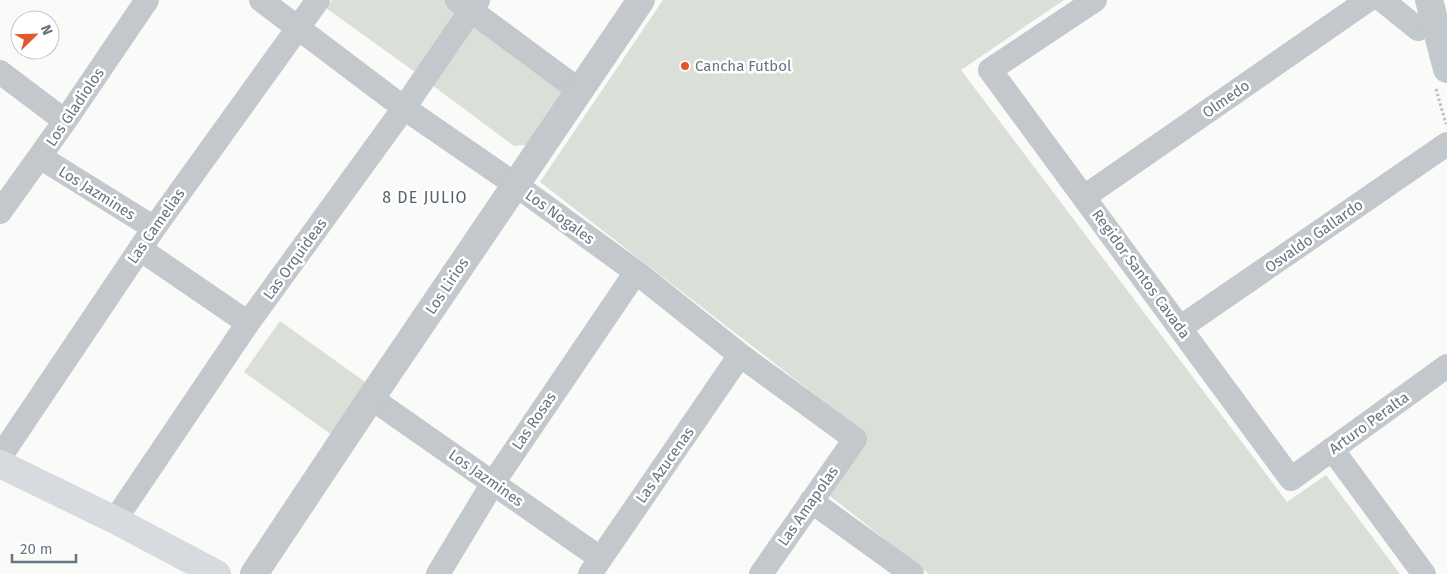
<svg xmlns="http://www.w3.org/2000/svg" width="1447" height="574" font-family="'Fira Sans',sans-serif">
<style>
.green{fill:#dadfd7}
.lines{fill:none;stroke-linecap:round;stroke-linejoin:round}
.path{stroke:#bbbfc2;stroke-width:3;stroke-dasharray:2.5 2.5;stroke-linecap:butt}
.minor{stroke:#c3c8cc;stroke-width:24}
.tertiary{stroke:#c3c8cc;stroke-width:28}
.secondary{stroke:#d6dbdf;stroke-width:28}
.poi-dot{fill:#e4572e;stroke:#fff;stroke-width:2}
.labels{text-anchor:middle;dominant-baseline:central;stroke-width:5;stroke-linejoin:round;paint-order:stroke}
.poi-label{font-size:15px;fill:#657683;stroke:#fff;text-anchor:start}
.street-label{font-size:15px;fill:#657683;stroke:#fff}
.neighbourhood-label{font-size:16px;letter-spacing:1px;fill:#57646e;stroke:#fff}
</style>
<rect width="100%" height="100%" fill="#fafaf8"/>
<path class="green" d="M332,0h114l14,10 -45,62 -89,-64z
M663,0h401l-103,70 326,432 39,-27 74,99h-471l-99,-78 37,-61 -327,-253z
M474,19l93,69 -41,57 -12,1 -86,-64z
M280,321l88,63 -36,51 -88,-63z"/>
<g class="lines">
<path class="path" d="M1436,89l10,35"/>
<path class="minor" d="M261,0l143,108 112,77 120,87 104,83 115,84 -94,135
M457,0l123,91
M1095,0l-105,70 301,409 156,-113
M1382,0l36,29
M0,72l65,49
M40,157l114,71
M1084,197l284,-197
M0,212l65,-91 82,-121
M140,249l108,74
M1181,327l266,-183
M371,398l229,160
M1332,449l92,125
M0,457l154,-229 164,-228
M811,501l101,73
M115,520l133,-197 156,-215 74,-108
M438,574l55,-91 143,-211
M590,574l150,-219"/>
<path class="tertiary" d="M1429,0l18,69
M254,574l117,-176 270,-398"/>
<path class="secondary" d="M0,464l115,56 102,54"/>
</g>
<circle class="poi-dot" cx="685" cy="66" r="5"/>
<g class="labels">
<g class="poi-label">
<text x="695" y="66">Cancha Futbol</text>
</g>
<g class="street-label">
<text transform="translate(1226 99) rotate(-35)">Olmedo</text>
<text transform="translate(75 107) rotate(-56)">Los Gladiolos</text>
<text transform="translate(97 193) rotate(32)">Los Jazmines</text>
<text transform="translate(560 217) rotate(36)">Los Nogales</text>
<text transform="translate(156 226) rotate(-55)">Las Camelias</text>
<text transform="translate(1314 236) rotate(-35)">Osvaldo Gallardo</text>
<text transform="translate(295 259) rotate(-54)">Las Orquideas</text>
<text transform="translate(1141 274) rotate(54)">Regidor Santos Cavada</text>
<text transform="translate(447 286) rotate(-56)">Los Lirios</text>
<text transform="translate(534 421) rotate(-56)">Las Rosas</text>
<text transform="translate(1369 423) rotate(-36)">Arturo Peralta</text>
<text transform="translate(665 465) rotate(-55)">Las Azucenas</text>
<text transform="translate(486 478) rotate(35)">Los Jazmines</text>
<text transform="translate(808 506) rotate(-55)">Las Amapolas</text>
</g>
<g class="neighbourhood-label">
<text x="425" y="197">8 DE JULIO</text>
</g>
</g>
<g transform="translate(35 35) rotate(67)"><circle r="24" fill="#ffffff" stroke="#c1c8cd"/>
<path d="M0-4L9 19L0 12L-9 19Z" fill="#e4572e"/>
<text y="-8" font-size="14" font-weight="bold" text-anchor="middle" fill="#657683">N</text>
</g>
<path d="M12 554v8h64v-8" fill="none" stroke="#657683" stroke-width="2.5"/>
<text x="20" y="554" font-size="15" fill="#657683" stroke="#ffffff" stroke-width="4" paint-order="stroke">20 m</text>
</svg>
